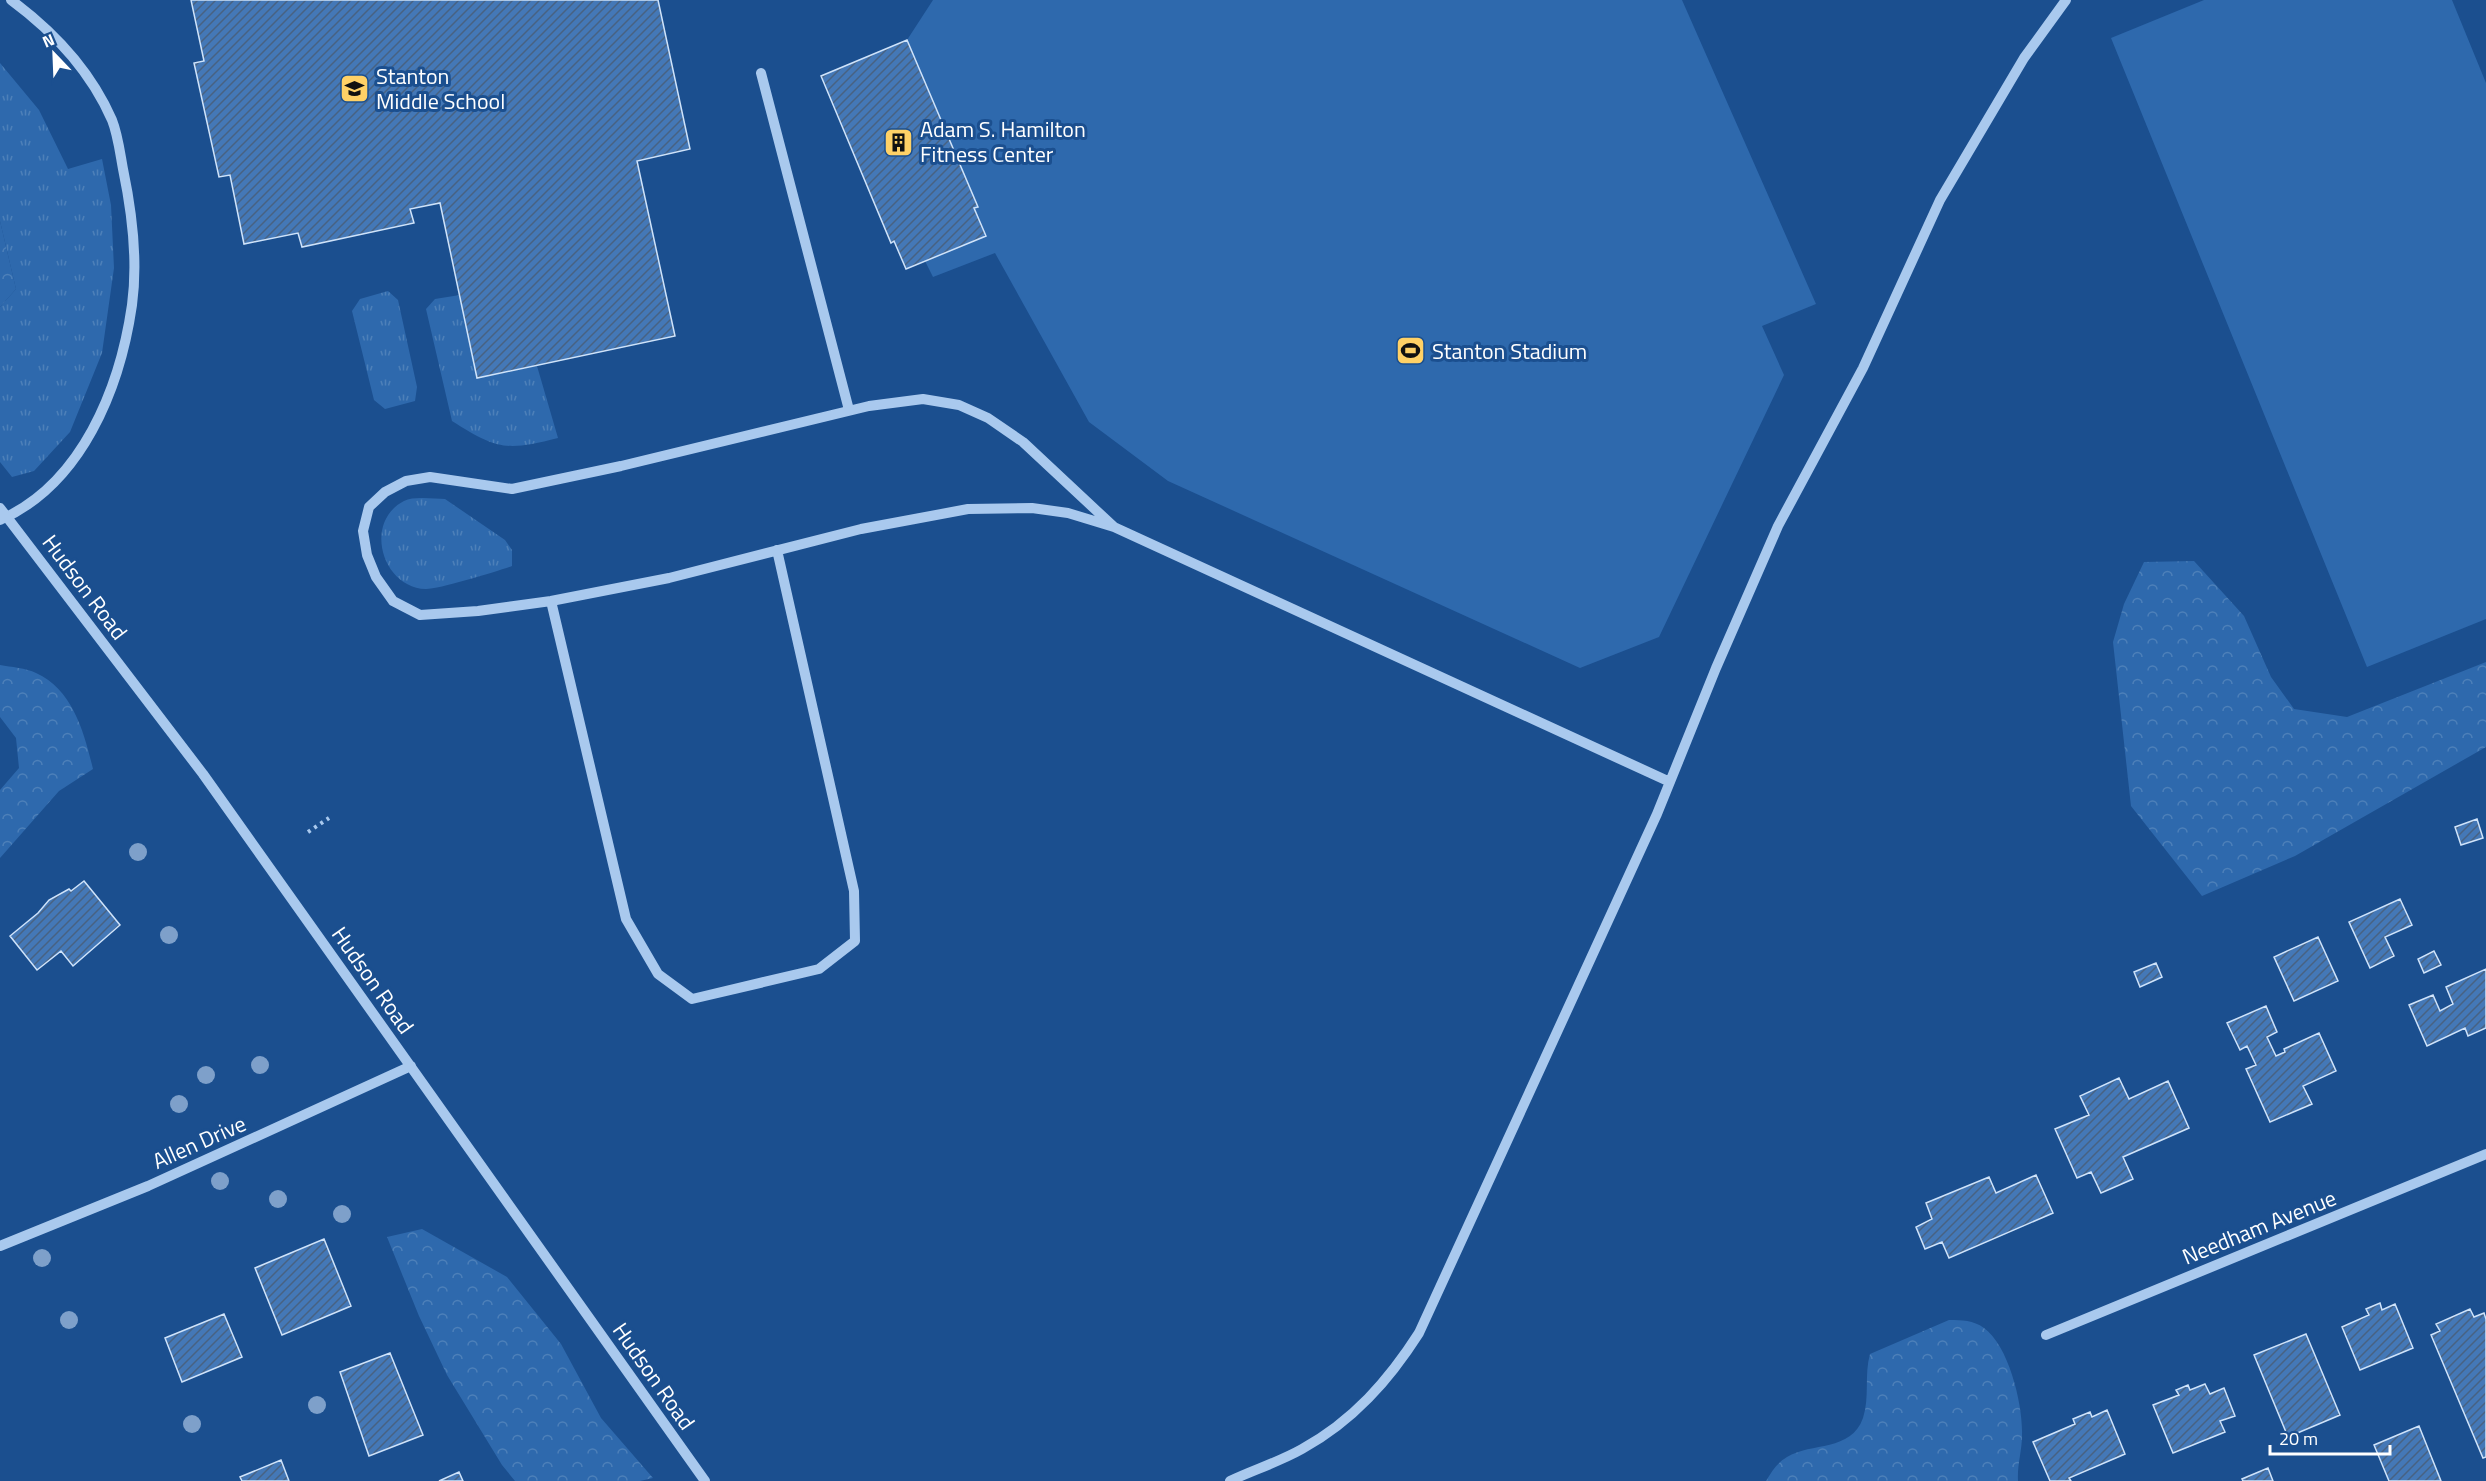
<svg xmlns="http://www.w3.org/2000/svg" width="2486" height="1481" font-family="'Titillium Web',sans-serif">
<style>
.grass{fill:url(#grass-tufts)}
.forest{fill:url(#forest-crowns)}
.garden{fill:#2e69ad}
.building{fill:url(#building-hatch);stroke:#cfe3fa;stroke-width:1.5}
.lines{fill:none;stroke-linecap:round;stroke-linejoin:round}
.path{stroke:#a9c9ee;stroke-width:4;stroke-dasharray:3 4.5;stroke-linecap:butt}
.minor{stroke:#a9c9ee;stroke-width:10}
.tree{fill:#7ea0ca}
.labels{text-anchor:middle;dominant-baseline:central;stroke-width:6;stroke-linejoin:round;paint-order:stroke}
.poi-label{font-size:22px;fill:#fff;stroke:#1b4f8f;text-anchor:start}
.street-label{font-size:22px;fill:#fff;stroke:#1b4f8f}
</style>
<defs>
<pattern id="grass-tufts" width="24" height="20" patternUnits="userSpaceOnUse" patternTransform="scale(1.5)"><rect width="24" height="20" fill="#2e69ad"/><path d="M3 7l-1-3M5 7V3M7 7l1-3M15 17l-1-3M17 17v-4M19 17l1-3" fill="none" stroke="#4d80b9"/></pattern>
<pattern id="forest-crowns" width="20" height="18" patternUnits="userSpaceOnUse" patternTransform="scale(1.5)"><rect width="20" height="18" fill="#2e69ad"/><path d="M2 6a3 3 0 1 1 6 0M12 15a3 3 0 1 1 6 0" fill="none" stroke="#4d80b9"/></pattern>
<pattern id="building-hatch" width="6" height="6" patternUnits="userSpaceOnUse" patternTransform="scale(1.5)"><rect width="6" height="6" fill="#4478b7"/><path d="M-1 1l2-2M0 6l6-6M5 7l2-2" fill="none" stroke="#486282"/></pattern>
</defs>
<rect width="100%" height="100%" fill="#1b4f8f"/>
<path class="grass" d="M0,63l39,47 29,59 34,-10 9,46 3,63 -12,85 -32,79 -36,39 -22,6 -12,-15v-155l16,-18 -16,-68z
M388,291l10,9 19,87 -2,14 -30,8 -11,-9 -22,-89 8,-12z
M460,295l18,83 59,-12 21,72c-52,13 -60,12 -106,-17l-26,-112 9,-10z
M445,499l60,41 7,10v16c-14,5 -73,23 -86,23 -44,-1 -63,-67 -22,-88 10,-5 30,-2 41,-2z"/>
<path class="forest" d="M0,221l16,68 -16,18z
M2194,561l50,55 27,61 23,32 53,8 139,-55v85l-191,109 -93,40 -71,-90 -18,-164 11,-38 20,-42z
M0,665c11,2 26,3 36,8 37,17 48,59 57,96l-34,22 -59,67v-68l19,-22 -3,-30 -16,-21z
M422,1229l85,48 54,67 40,74 52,60 -13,3h-125l-13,-16 -55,-90 -28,-59 -32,-79z
M1949,1320c13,0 24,0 35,8 25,18 39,77 38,107 0,16 -5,30 -4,46h-252c6,-10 11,-18 21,-24 25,-15 64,-5 76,-39 7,-21 1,-43 7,-64z"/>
<path class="garden" d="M933,0h749l134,304 -54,22 22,49 -125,262 -79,31 -412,-187 -79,-59 -94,-169 -62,24 -8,-16 -19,8 -12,-27 -3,1 -70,-167 86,-36z
M2204,0h248l34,83v536l-119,48 -256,-629z"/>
<path class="building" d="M191,0h467l32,149 -53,12 38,175 -198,42 -37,-175 -30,6 4,14 -112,24 -4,-14 -54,11 -14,-69 -11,2 -25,-114 10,-2z
M907,40l71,167 -4,1 12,28 -80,33 -12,-28 -3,2 -70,-167z
M2477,819l6,19 -22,7 -6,-18z
M84,881l36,44 -47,41 -12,-15 -24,19 -27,-34 28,-23 11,-13 20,-11 2,2z
M2400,899l12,26 -27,12 9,19 -24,12 -21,-46z
M2318,937l20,44 -44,20 -20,-44z
M2434,951l7,14 -17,8 -6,-14z
M2156,963l6,14 -22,10 -6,-15z
M2486,969v59l-18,8 -3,-8 -38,18 -18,-41 24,-10 7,16 13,-7 -7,-17z
M2266,1006l11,26 -10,5 9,19 9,-4 -1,-3 35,-16 17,38 -33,15 9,18 -42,18 -24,-53 10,-4 -9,-19 -7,4 -13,-27z
M2119,1078l10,21 39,-18 21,47 -66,29 10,22 -32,14 -10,-21 -14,6 -22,-49 34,-14 -9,-19z
M2036,1175l17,38 -104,45 -7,-16 -17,7 -9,-22 16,-8 -6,-16 63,-26 7,16z
M324,1239l27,67 -69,29 -27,-67z
M2380,1303l2,7 13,-6 18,44 -53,22 -18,-43 27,-12 -3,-6z
M2470,1309l4,8 10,-4 2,6v138l-3,1 -52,-123 9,-4 -4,-7z
M224,1314l18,43 -60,25 -17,-44z
M2306,1334l34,81 -52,22 -34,-82z
M390,1353l33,82 -54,21 -29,-84z
M2205,1384l5,10 14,-6 11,28 -15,5 5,11 -52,21 -20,-48 26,-10 -3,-5 12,-5 2,5z
M2107,1410l18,44 -56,24 2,3h-21l-17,-39 42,-18 -2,-5 17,-7 2,5z
M2419,1426l22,55h-52l-15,-36z
M281,1460l8,21h-47l-2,-4z
M2268,1468l5,13h-30l-1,-2z
M459,1472l4,9h-24z"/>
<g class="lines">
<path class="path" d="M308,832l21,-14"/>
<path class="minor" d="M761,73l88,337
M0,508l203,266 502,707
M0,520c82,-36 120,-132 132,-215 6,-44 0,-93 -9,-136 -3,-16 -5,-34 -11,-49 -21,-48 -59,-89 -101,-120
M1114,527l-46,-14 -36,-5 -64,1 -107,20 -192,49 -118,23 -73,10 -58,4 -27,-14 -17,-24 -9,-22 -4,-24 6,-24 16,-15 21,-11 24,-4 82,12 109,-23 248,-60 54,-7 36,6 29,13 35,24 91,85 556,255
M551,601l75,318 32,55 34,25 127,-30 36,-28 -1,-50 -77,-341
M0,1246l148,-60 263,-120
M2046,1335l440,-181
M1230,1481c23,-11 49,-19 72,-32 51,-28 87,-69 117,-116l238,-519 59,-146 62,-142 85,-158 77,-168 84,-142 42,-58"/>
</g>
<g class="tree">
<circle cx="138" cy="852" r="9"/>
<circle cx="169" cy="935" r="9"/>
<circle cx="260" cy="1065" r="9"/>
<circle cx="206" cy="1075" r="9"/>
<circle cx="179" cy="1104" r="9"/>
<circle cx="220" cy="1181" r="9"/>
<circle cx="278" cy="1199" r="9"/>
<circle cx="342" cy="1214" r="9"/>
<circle cx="42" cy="1258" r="9"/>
<circle cx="69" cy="1320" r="9"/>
<circle cx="317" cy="1405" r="9"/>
<circle cx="192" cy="1424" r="9"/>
</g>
<defs>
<symbol id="school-square" viewBox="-11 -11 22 22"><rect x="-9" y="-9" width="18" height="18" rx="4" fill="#ffd166" stroke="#1b4f8f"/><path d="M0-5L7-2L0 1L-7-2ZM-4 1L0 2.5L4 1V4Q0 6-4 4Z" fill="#111"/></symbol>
<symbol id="building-square" viewBox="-11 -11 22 22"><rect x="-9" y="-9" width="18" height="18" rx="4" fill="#ffd166" stroke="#1b4f8f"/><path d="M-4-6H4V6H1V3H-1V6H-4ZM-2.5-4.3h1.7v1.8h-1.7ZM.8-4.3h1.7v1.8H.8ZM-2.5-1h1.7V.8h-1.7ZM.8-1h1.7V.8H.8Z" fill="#111"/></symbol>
<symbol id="stadium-square" viewBox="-11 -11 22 22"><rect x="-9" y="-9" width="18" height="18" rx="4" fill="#ffd166" stroke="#1b4f8f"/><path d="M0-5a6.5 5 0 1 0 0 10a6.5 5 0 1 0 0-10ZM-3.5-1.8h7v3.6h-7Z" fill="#111"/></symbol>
</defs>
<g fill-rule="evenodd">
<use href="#school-square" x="338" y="72" width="33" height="33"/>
<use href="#building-square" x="882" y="126" width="33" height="33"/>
<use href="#stadium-square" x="1394" y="334" width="33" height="33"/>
</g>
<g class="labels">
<g class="poi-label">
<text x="376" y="76">Stanton<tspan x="376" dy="25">Middle School</tspan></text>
<text x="920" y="129">Adam S. Hamilton<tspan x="920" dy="25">Fitness Center</tspan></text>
<text x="1432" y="351">Stanton Stadium</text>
</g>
<g class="street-label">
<text transform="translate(85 587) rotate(53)">Hudson Road</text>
<text transform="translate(373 980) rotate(55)">Hudson Road</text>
<text transform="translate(199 1142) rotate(-24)">Allen Drive</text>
<text transform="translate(2259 1227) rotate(-22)">Needham Avenue</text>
<text transform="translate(654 1376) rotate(55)">Hudson Road</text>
</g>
</g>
<g transform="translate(54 54) rotate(337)" stroke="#1b4f8f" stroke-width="4.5" paint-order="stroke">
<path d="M0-4.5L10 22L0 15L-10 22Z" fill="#ffffff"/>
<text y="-9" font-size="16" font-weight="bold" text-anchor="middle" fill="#ffffff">N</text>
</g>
<path d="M2270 1445v9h120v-9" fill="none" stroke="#ffffff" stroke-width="3"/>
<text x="2279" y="1445" font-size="18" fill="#ffffff" stroke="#1b4f8f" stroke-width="4.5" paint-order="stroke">20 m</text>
</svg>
